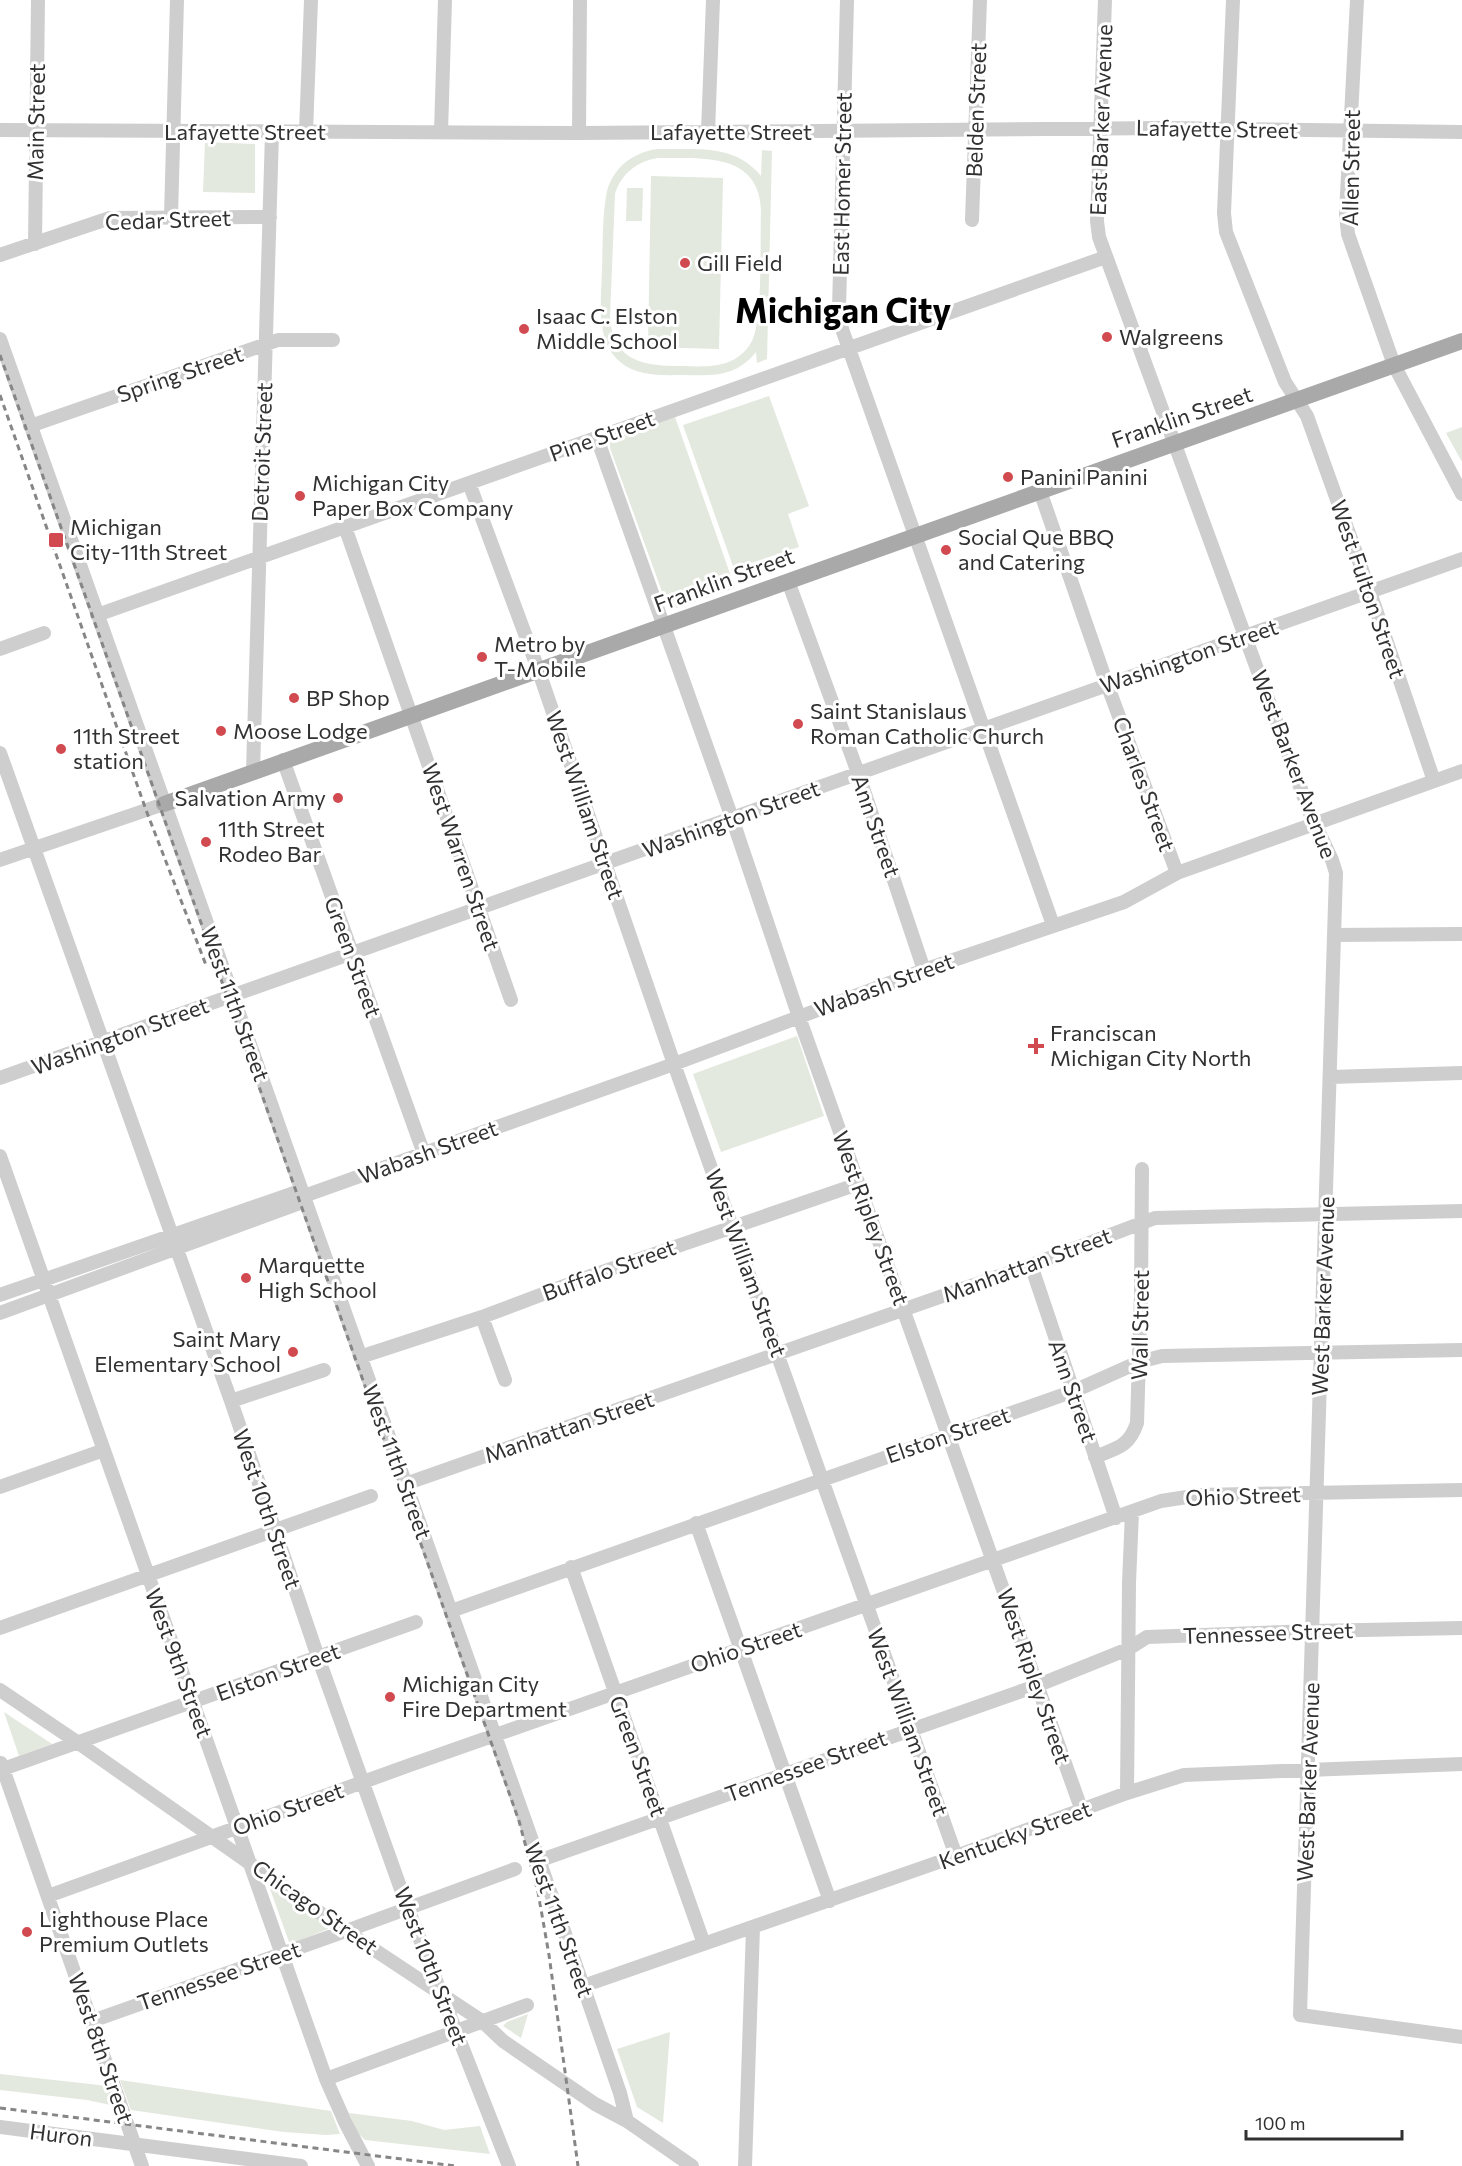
<svg xmlns="http://www.w3.org/2000/svg" width="1462" height="2166" viewBox="0 0 1462 2166" font-family="Commissioner,sans-serif">
  <style>
    .green { fill: #e3e9de; fill-rule: evenodd }
    .lines { fill: none; stroke-linecap: round; stroke-linejoin: round }
    .minor { stroke: #cecece; stroke-width: 14 }
    .major { stroke: #a9a9a9; stroke-width: 16 }
    .rail { stroke: #868686; stroke-width: 3; stroke-dasharray: 6 4.5; stroke-linecap: butt }
    .poi-dot { fill: #d14a50; stroke: #fff; stroke-width: 2 }
    .labels { text-anchor: middle; stroke-width: 6; stroke-linejoin: round; paint-order: stroke }
    .street-label { font-size: 22px; fill: #313131; stroke: #fff }
    .poi-label { font-size: 22px; fill: #313131; stroke: #fff; text-anchor: start }
    .town-label { font-size: 34px; font-weight: bold; fill: #000; stroke: #fff }
  </style>
  <rect width="100%" height="100%" fill="#fff"/>
  <!-- green -->
  <path class="green" d="M205,142l50,2v49l-52,-1z
    M657,149c39,1 77,-6 104,27l1,-26 10,1 -5,208 -10,4 -1,-11c-19,24 -42,24 -70,23 -14,0 -28,1 -42,-2 -52,-12 -43,-64 -42,-104 1,-25 0,-53 5,-78 7,-24 25,-38 50,-42zM658,158c41,1 100,-7 103,51 -1,28 2,111 -9,132 -15,27 -42,26 -69,25 -37,0 -70,-3 -73,-49l5,-123c6,-20 22,-33 43,-36z
    M651,176l72,2 -4,171 -71,-2z
    M627,188h16l-1,33h-16z
    M769,396l40,110 -21,8 11,33 -65,22 -51,-144z
    M675,417l60,171 -59,20 -7,-3 -4,-5 -55,-152v-6l3,-4z
    M1462,427v35l-16,-29z
    M797,1036l27,80 -103,36 -28,-78z
    M4,1712l48,32 -33,12z
    M273,1887l54,37 1,5 -32,13h-7l-19,-53z
    M528,2014l-7,24 -18,-12 4,-4z
    M670,2032l-7,91 -26,-16 -20,-58z
    M0,2074l108,12 7,20 -28,-6 -87,-10z
    M120,2080l211,31 9,23 -14,1 -42,-3 -153,-22z
    M349,2113l63,8 32,9 36,-4 10,28 -125,-14 -8,-8z"/>
  <g class="lines">
    <!-- minor -->
    <path class="minor" d="M847,0l-8,309 3,20 211,596
      M1105,0l-8,221 2,16 210,574 23,49 4,13 -36,1142 162,22
      M1233,0l-9,213 2,19 59,150 22,34 63,176 64,189
      M1357,0l-11,214 2,20 46,131 68,129
      M0,130l579,3 586,-5 297,4
      M306,132l5,-132
      M441,132l4,-132
      M708,132l5,-132
      M579,133l1,-133
      M171,216l6,-216
      M972,220l8,-220
      M35,244l3,-244
      M0,255l110,-37 160,-1
      M0,339l562,1586 58,168 7,28
      M30,426l248,-86h55
      M597,438l135,380 67,199 283,794
      M469,483l69,186 136,395 282,792
      M1040,491l67,193 70,189
      M345,527l166,473
      M788,581l70,192 66,197
      M97,615l1009,-358
      M0,649l44,-16
      M0,753l231,648 87,256 90,252 101,257
      M283,760l141,394
      M253,771l19,-638
      M0,860l164,-56
      M1334,935l128,-1
      M1330,1077l132,-4
      M0,1078l1462,-519
      M0,1156l326,923 19,43 23,44
      M1031,1265l85,253
      M0,1295l291,-101 5,-2 8,4 370,-132 250,-94 200,-68 53,-29 285,-102
      M0,1313l300,-110 4,-7
      M482,1317l23,63
      M360,1357l122,-40 114,-43 262,-90
      M231,1401l93,-31
      M1095,1457c22,-9 34,-10 42,-34l4,-129 1,-125
      M405,1484l626,-219 124,-47 307,-7
      M0,1487l104,-37
      M696,1523l134,378
      M571,1567l133,377
      M451,1611l623,-220 65,-29 23,-6 300,-6
      M0,1628l371,-132
      M0,1690l77,52 269,189 136,90 21,20 92,63 32,17 65,45
      M1,1763l141,403
      M3,1769l413,-147
      M1127,1793l2,-210 3,-71
      M538,1861l498,-175 92,-37 19,-12 166,-6 149,-3
      M48,1896l362,-131 751,-264 39,-6 262,-5
      M583,1986l373,-130 171,-63 57,-18 278,-11
      M92,2021l254,-90 169,-62
      M326,2079l201,-74
      M0,2127l301,39
      M745,2166l8,-238"/>
    <!-- major -->
    <path class="major" d="M164,804l1298,-463"/>
    <!-- rail -->
    <path class="rail" d="M0,355l519,1466 19,71 11,63 29,211
      M0,395l146,415 60,155
      M0,2108l456,58"/>
  </g>
  <!-- markers -->
  <g class="poi-dot">
    <circle cx="685" cy="263" r="6"/>
    <circle cx="524" cy="329" r="6"/>
    <circle cx="1107" cy="337" r="6"/>
    <circle cx="1008" cy="477" r="6"/>
    <circle cx="300" cy="496" r="6"/>
    <rect x="48" y="532" width="16" height="16" rx="3"/>
    <circle cx="946" cy="550" r="6"/>
    <circle cx="482" cy="657" r="6"/>
    <circle cx="294" cy="698" r="6"/>
    <circle cx="798" cy="724" r="6"/>
    <circle cx="221" cy="731" r="6"/>
    <circle cx="61" cy="749" r="6"/>
    <circle cx="338" cy="798" r="6"/>
    <circle cx="206" cy="842" r="6"/>
    <path d="M1033 1037h6v6h6v6h-6v6h-6v-6h-6v-6h6z"/>
    <circle cx="246" cy="1278" r="6"/>
    <circle cx="293" cy="1352" r="6"/>
    <circle cx="390" cy="1697" r="6"/>
    <circle cx="27" cy="1932" r="6"/>
  </g>
  <g class="labels">
    <!-- street labels -->
    <g class="street-label">
      <text transform="translate(976 110) rotate(-88)" y="8">Belden Street</text>
      <text transform="translate(1101 120) rotate(-88)" y="8">East Barker Avenue</text>
      <text transform="translate(36 122) rotate(-89)" y="8">Main Street</text>
      <text transform="translate(1217 129) rotate(1)" y="8">Lafayette Street</text>
      <text x="245" y="140">Lafayette Street</text>
      <text x="731" y="140">Lafayette Street</text>
      <text transform="translate(1351 168) rotate(-89)" y="8">Allen Street</text>
      <text transform="translate(842 184) rotate(-89)" y="8">East Homer Street</text>
      <text transform="translate(168 220) rotate(-2)" y="8">Cedar Street</text>
      <text transform="translate(180 374) rotate(-19)" y="8">Spring Street</text>
      <text transform="translate(1182 417) rotate(-19)" y="8">Franklin Street</text>
      <text transform="translate(602 436) rotate(-20)" y="8">Pine Street</text>
      <text transform="translate(262 452) rotate(-88)" y="8">Detroit Street</text>
      <text transform="translate(724 580) rotate(-20)" y="8">Franklin Street</text>
      <text transform="translate(1368 589) rotate(71)" y="8">West Fulton Street</text>
      <text transform="translate(1189 656) rotate(-19)" y="8">Washington Street</text>
      <text transform="translate(1294 764) rotate(69)" y="8">West Barker Avenue</text>
      <text transform="translate(1144 784) rotate(70)" y="8">Charles Street</text>
      <text transform="translate(585 805) rotate(71)" y="8">West William Street</text>
      <text transform="translate(731 819) rotate(-20)" y="8">Washington Street</text>
      <text transform="translate(876 826) rotate(71)" y="8">Ann Street</text>
      <text transform="translate(461 857) rotate(71)" y="8">West Warren Street</text>
      <text transform="translate(353 957) rotate(70)" y="8">Green Street</text>
      <text transform="translate(884 985) rotate(-20)" y="8">Wabash Street</text>
      <text transform="translate(235 1004) rotate(70)" y="8">West 11th Street</text>
      <text transform="translate(120 1036) rotate(-20)" y="8">Washington Street</text>
      <text transform="translate(428 1152) rotate(-20)" y="8">Wabash Street</text>
      <text transform="translate(871 1218) rotate(70)" y="8">West Ripley Street</text>
      <text transform="translate(746 1263) rotate(70)" y="8">West William Street</text>
      <text transform="translate(1027 1265) rotate(-20)" y="8">Manhattan Street</text>
      <text transform="translate(609 1270) rotate(-20)" y="8">Buffalo Street</text>
      <text transform="translate(1323 1296) rotate(-88)" y="8">West Barker Avenue</text>
      <text transform="translate(1140 1325) rotate(-89)" y="8">Wall Street</text>
      <text transform="translate(1073 1391) rotate(71)" y="8">Ann Street</text>
      <text transform="translate(569 1427) rotate(-19)" y="8">Manhattan Street</text>
      <text transform="translate(948 1435) rotate(-19)" y="8">Elston Street</text>
      <text transform="translate(397 1462) rotate(70)" y="8">West 11th Street</text>
      <text transform="translate(1243 1496) rotate(-2)" y="8">Ohio Street</text>
      <text transform="translate(267 1509) rotate(71)" y="8">West 10th Street</text>
      <text transform="translate(1268 1633) rotate(-2)" y="8">Tennessee Street</text>
      <text transform="translate(746 1647) rotate(-19)" y="8">Ohio Street</text>
      <text transform="translate(179 1663) rotate(70)" y="8">West 9th Street</text>
      <text transform="translate(278 1672) rotate(-20)" y="8">Elston Street</text>
      <text transform="translate(1034 1676) rotate(71)" y="8">West Ripley Street</text>
      <text transform="translate(908 1722) rotate(70)" y="8">West William Street</text>
      <text transform="translate(638 1756) rotate(70)" y="8">Green Street</text>
      <text transform="translate(806 1766) rotate(-20)" y="8">Tennessee Street</text>
      <text transform="translate(1308 1782) rotate(-88)" y="8">West Barker Avenue</text>
      <text transform="translate(288 1809) rotate(-20)" y="8">Ohio Street</text>
      <text transform="translate(1015 1835) rotate(-20)" y="8">Kentucky Street</text>
      <text transform="translate(315 1907) rotate(35)" y="8">Chicago Street</text>
      <text transform="translate(559 1920) rotate(70)" y="8">West 11th Street</text>
      <text transform="translate(431 1966) rotate(69)" y="8">West 10th Street</text>
      <text transform="translate(219 1976) rotate(-19)" y="8">Tennessee Street</text>
      <text transform="translate(101 2048) rotate(71)" y="8">West 8th Street</text>
      <text transform="translate(61 2135) rotate(7)" y="8">Huron</text>
    </g>
    <!-- poi labels -->
    <g class="poi-label">
      <text x="697" y="271">Gill Field</text>
      <text x="536" y="324">Isaac C. Elston<tspan x="536" dy="25">Middle School</tspan></text>
      <text x="1119" y="345">Walgreens</text>
      <text x="1020" y="485">Panini Panini</text>
      <text x="312" y="491">Michigan City<tspan x="312" dy="25">Paper Box Company</tspan></text>
      <text x="70" y="535">Michigan<tspan x="70" dy="25">City-11th Street</tspan></text>
      <text x="958" y="545">Social Que BBQ<tspan x="958" dy="25">and Catering</tspan></text>
      <text x="494" y="652">Metro by<tspan x="494" dy="25">T-Mobile</tspan></text>
      <text x="306" y="706">BP Shop</text>
      <text x="810" y="719">Saint Stanislaus<tspan x="810" dy="25">Roman Catholic Church</tspan></text>
      <text x="233" y="739">Moose Lodge</text>
      <text x="73" y="744">11th Street<tspan x="73" dy="25">station</tspan></text>
      <text x="326" y="806" text-anchor="end">Salvation Army</text>
      <text x="218" y="837">11th Street<tspan x="218" dy="25">Rodeo Bar</tspan></text>
      <text x="1050" y="1041">Franciscan<tspan x="1050" dy="25">Michigan City North</tspan></text>
      <text x="258" y="1273">Marquette<tspan x="258" dy="25">High School</tspan></text>
      <text x="281" y="1347" text-anchor="end">Saint Mary<tspan x="281" dy="25">Elementary School</tspan></text>
      <text x="402" y="1692">Michigan City<tspan x="402" dy="25">Fire Department</tspan></text>
      <text x="39" y="1927">Lighthouse Place<tspan x="39" dy="25">Premium Outlets</tspan></text>
    </g>
    <!-- town labels -->
    <g class="town-label">
      <text x="843" y="323">Michigan City</text>
    </g>
  </g>
  <!-- scale -->
  <path d="M1246 2130v9h156v-9" fill="none" stroke="#313131" stroke-width="3"/>
  <text x="1255" y="2130" font-size="18" fill="#313131" stroke="#ffffff" stroke-width="4.5" paint-order="stroke">100 m</text>
</svg>
